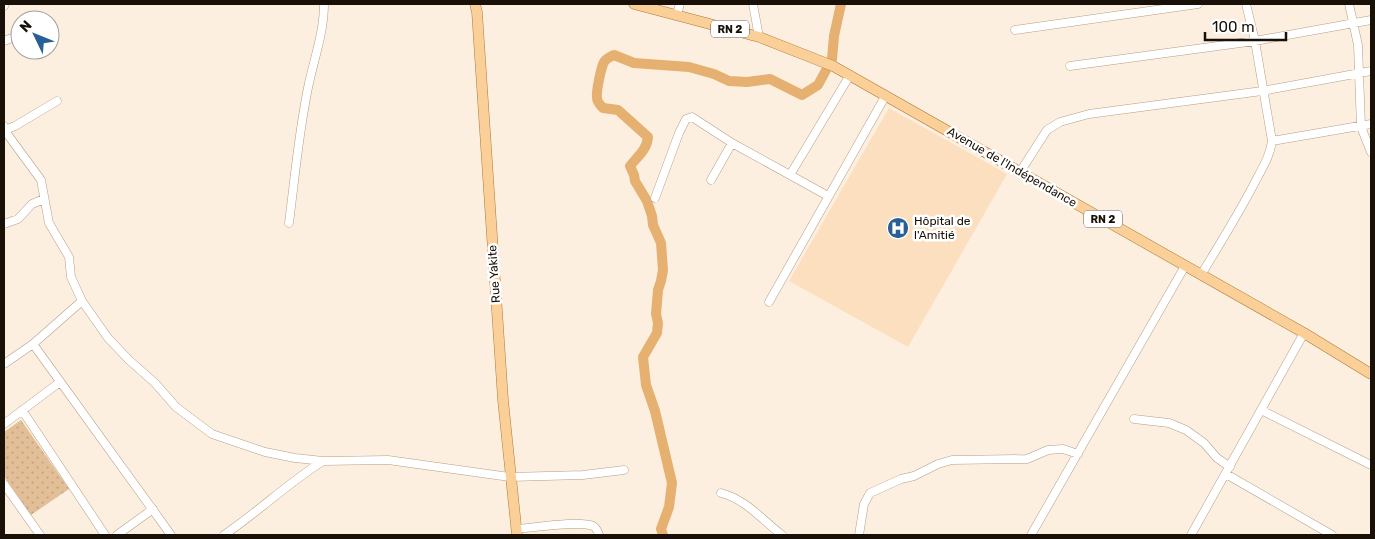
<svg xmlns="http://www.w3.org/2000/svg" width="1375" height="539" viewBox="0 0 1375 539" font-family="Rubik,sans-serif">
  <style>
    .built { fill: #fcdfbe }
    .park { fill: url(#park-dots) }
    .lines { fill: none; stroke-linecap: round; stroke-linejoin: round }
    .river { stroke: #e5b070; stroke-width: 10 }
    .minor-casing { stroke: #b49e85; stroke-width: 9 }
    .major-casing { stroke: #ab7939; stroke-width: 11 }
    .minor { stroke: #fff; stroke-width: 8 }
    .major { stroke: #fbd098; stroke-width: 10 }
    .labels { text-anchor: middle; stroke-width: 5; stroke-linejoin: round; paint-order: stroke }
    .shield { fill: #fff; stroke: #5e5852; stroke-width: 1 }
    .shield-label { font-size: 11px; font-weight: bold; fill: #191108 }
    .street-label { font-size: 12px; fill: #191108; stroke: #fff }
    .poi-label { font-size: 12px; fill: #191108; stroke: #fff; text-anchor: start }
  </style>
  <defs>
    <pattern id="park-dots" width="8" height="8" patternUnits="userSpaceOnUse" patternTransform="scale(1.25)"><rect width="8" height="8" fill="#e2bf97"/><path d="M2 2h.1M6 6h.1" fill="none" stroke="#c1a381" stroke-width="1.8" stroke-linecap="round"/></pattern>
  </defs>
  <rect width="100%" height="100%" fill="#fdefdf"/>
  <!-- built -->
  <path class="built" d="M889,108l118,66 -99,173 -119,-66z"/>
  <!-- park -->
  <path class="park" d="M21,420l48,69 -38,26 -27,-39v-44z"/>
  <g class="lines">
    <!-- river -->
    <path class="river" d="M663,535l-2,-6 8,-22 3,-24 -17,-72 -9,-26 -3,-28 14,-24 1,-10 -2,-9 2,-24 3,-9 2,-11 -2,-27 -8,-18 -1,-9 -5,-15 -12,-20 -1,-6 -4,-9c7,-9 17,-16 18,-29l-30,-27 -15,-2c-3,-3 -6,-6 -6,-10 -1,-7 4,-30 7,-36 3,-4 6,-5 10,-7l20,8 55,4 25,7 15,7 18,1 23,-3 32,16 16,-10 14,-26 2,-23 7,-32"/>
    <!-- minor casing -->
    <g class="minor-casing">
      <path id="minor" d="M753,4l6,33
        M1349,4l9,41 3,82 10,25
        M4,6l1,-2
        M677,14l3,-10
        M1015,30l183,-26
        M4,41l16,-6
        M1070,66l185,-25 116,-21
        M4,126l4,9 33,45 8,43 20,34 2,20 11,24 26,37 21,22 26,23 21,24 36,27 53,18 30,6 28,3 65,-1 122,17 73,-2 41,-5
        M5,130l10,-4 42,-25
        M1272,141l99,-17
        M1020,172l27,-42 13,-8 29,-8 173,-23 109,-20
        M790,175l38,21
        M711,180l21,-37
        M655,198l24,-65 7,-14 6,-2 40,26 58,32 60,-100
        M289,223c6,-47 10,-94 20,-140 6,-27 15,-52 15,-79
        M4,224l14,-5 14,-15 12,-5
        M1201,275c18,-30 37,-60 53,-91 7,-14 16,-27 18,-43l-17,-100 -9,-37
        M769,302l117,-207
        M33,344l138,191
        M4,364l29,-20 49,-43
        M22,410l83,125
        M1261,410l110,55
        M1134,419l35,4 17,7 18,13 13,15 13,9
        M4,424l56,-42
        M1226,474l106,61
        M4,484l36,51
        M721,493c26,7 41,27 61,42
        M516,529c17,-1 63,-9 77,-3 4,2 5,6 6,9
        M117,535l36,-26
        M224,535c34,-23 64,-52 99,-74
        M859,535l5,-31 6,-11 31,-14 13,-3 24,-12 14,-4 75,-1 21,-9 15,-1 15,5
        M1031,535l154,-269
        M1191,535l113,-202"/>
    </g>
    <!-- major casing -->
    <g class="major-casing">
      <path id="major" d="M475,4l2,8 26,388 14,135
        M634,4l125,33 74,29 471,267 67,41"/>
    </g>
    <!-- minor -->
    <use href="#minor" class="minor"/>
    <!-- major -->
    <use href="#major" class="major"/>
  </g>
  <!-- icons -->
  <defs>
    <g id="hospital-disc" transform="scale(1.125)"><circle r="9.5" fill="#275f97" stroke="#fff"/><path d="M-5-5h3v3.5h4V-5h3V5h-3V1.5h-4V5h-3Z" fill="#fff"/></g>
  </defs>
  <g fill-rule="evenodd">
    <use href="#hospital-disc" x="898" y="228"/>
  </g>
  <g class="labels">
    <!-- shield labels -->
    <g class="shield">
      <rect x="711" y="20.5" width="38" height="17" rx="4"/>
      <rect x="1084" y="210.5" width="38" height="17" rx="4"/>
    </g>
    <g class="shield-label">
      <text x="730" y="33">RN 2</text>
      <text x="1103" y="223">RN 2</text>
    </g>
    <!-- street labels -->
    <g class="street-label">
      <text transform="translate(1012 167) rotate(30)" y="4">Avenue de l'Indépendance</text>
      <text transform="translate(494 274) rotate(-94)" y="4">Rue Yakite</text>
    </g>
    <!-- poi labels -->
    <g class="poi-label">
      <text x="914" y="225">Hôpital de<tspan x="914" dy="14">l'Amitié</tspan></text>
    </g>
  </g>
  <!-- border -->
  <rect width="1375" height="539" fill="none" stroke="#191108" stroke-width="10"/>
  <!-- north arrow -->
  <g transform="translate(35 35) rotate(313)"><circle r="24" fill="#ffffff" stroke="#a3a09c"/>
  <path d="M0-4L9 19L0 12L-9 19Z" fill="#275f97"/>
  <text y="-8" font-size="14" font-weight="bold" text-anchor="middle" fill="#191108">N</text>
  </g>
  <!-- scale -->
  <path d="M1205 32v8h81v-8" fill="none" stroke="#191108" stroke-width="2.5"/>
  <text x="1212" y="32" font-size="15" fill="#191108" stroke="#ffffff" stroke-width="4" paint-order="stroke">100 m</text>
</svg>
